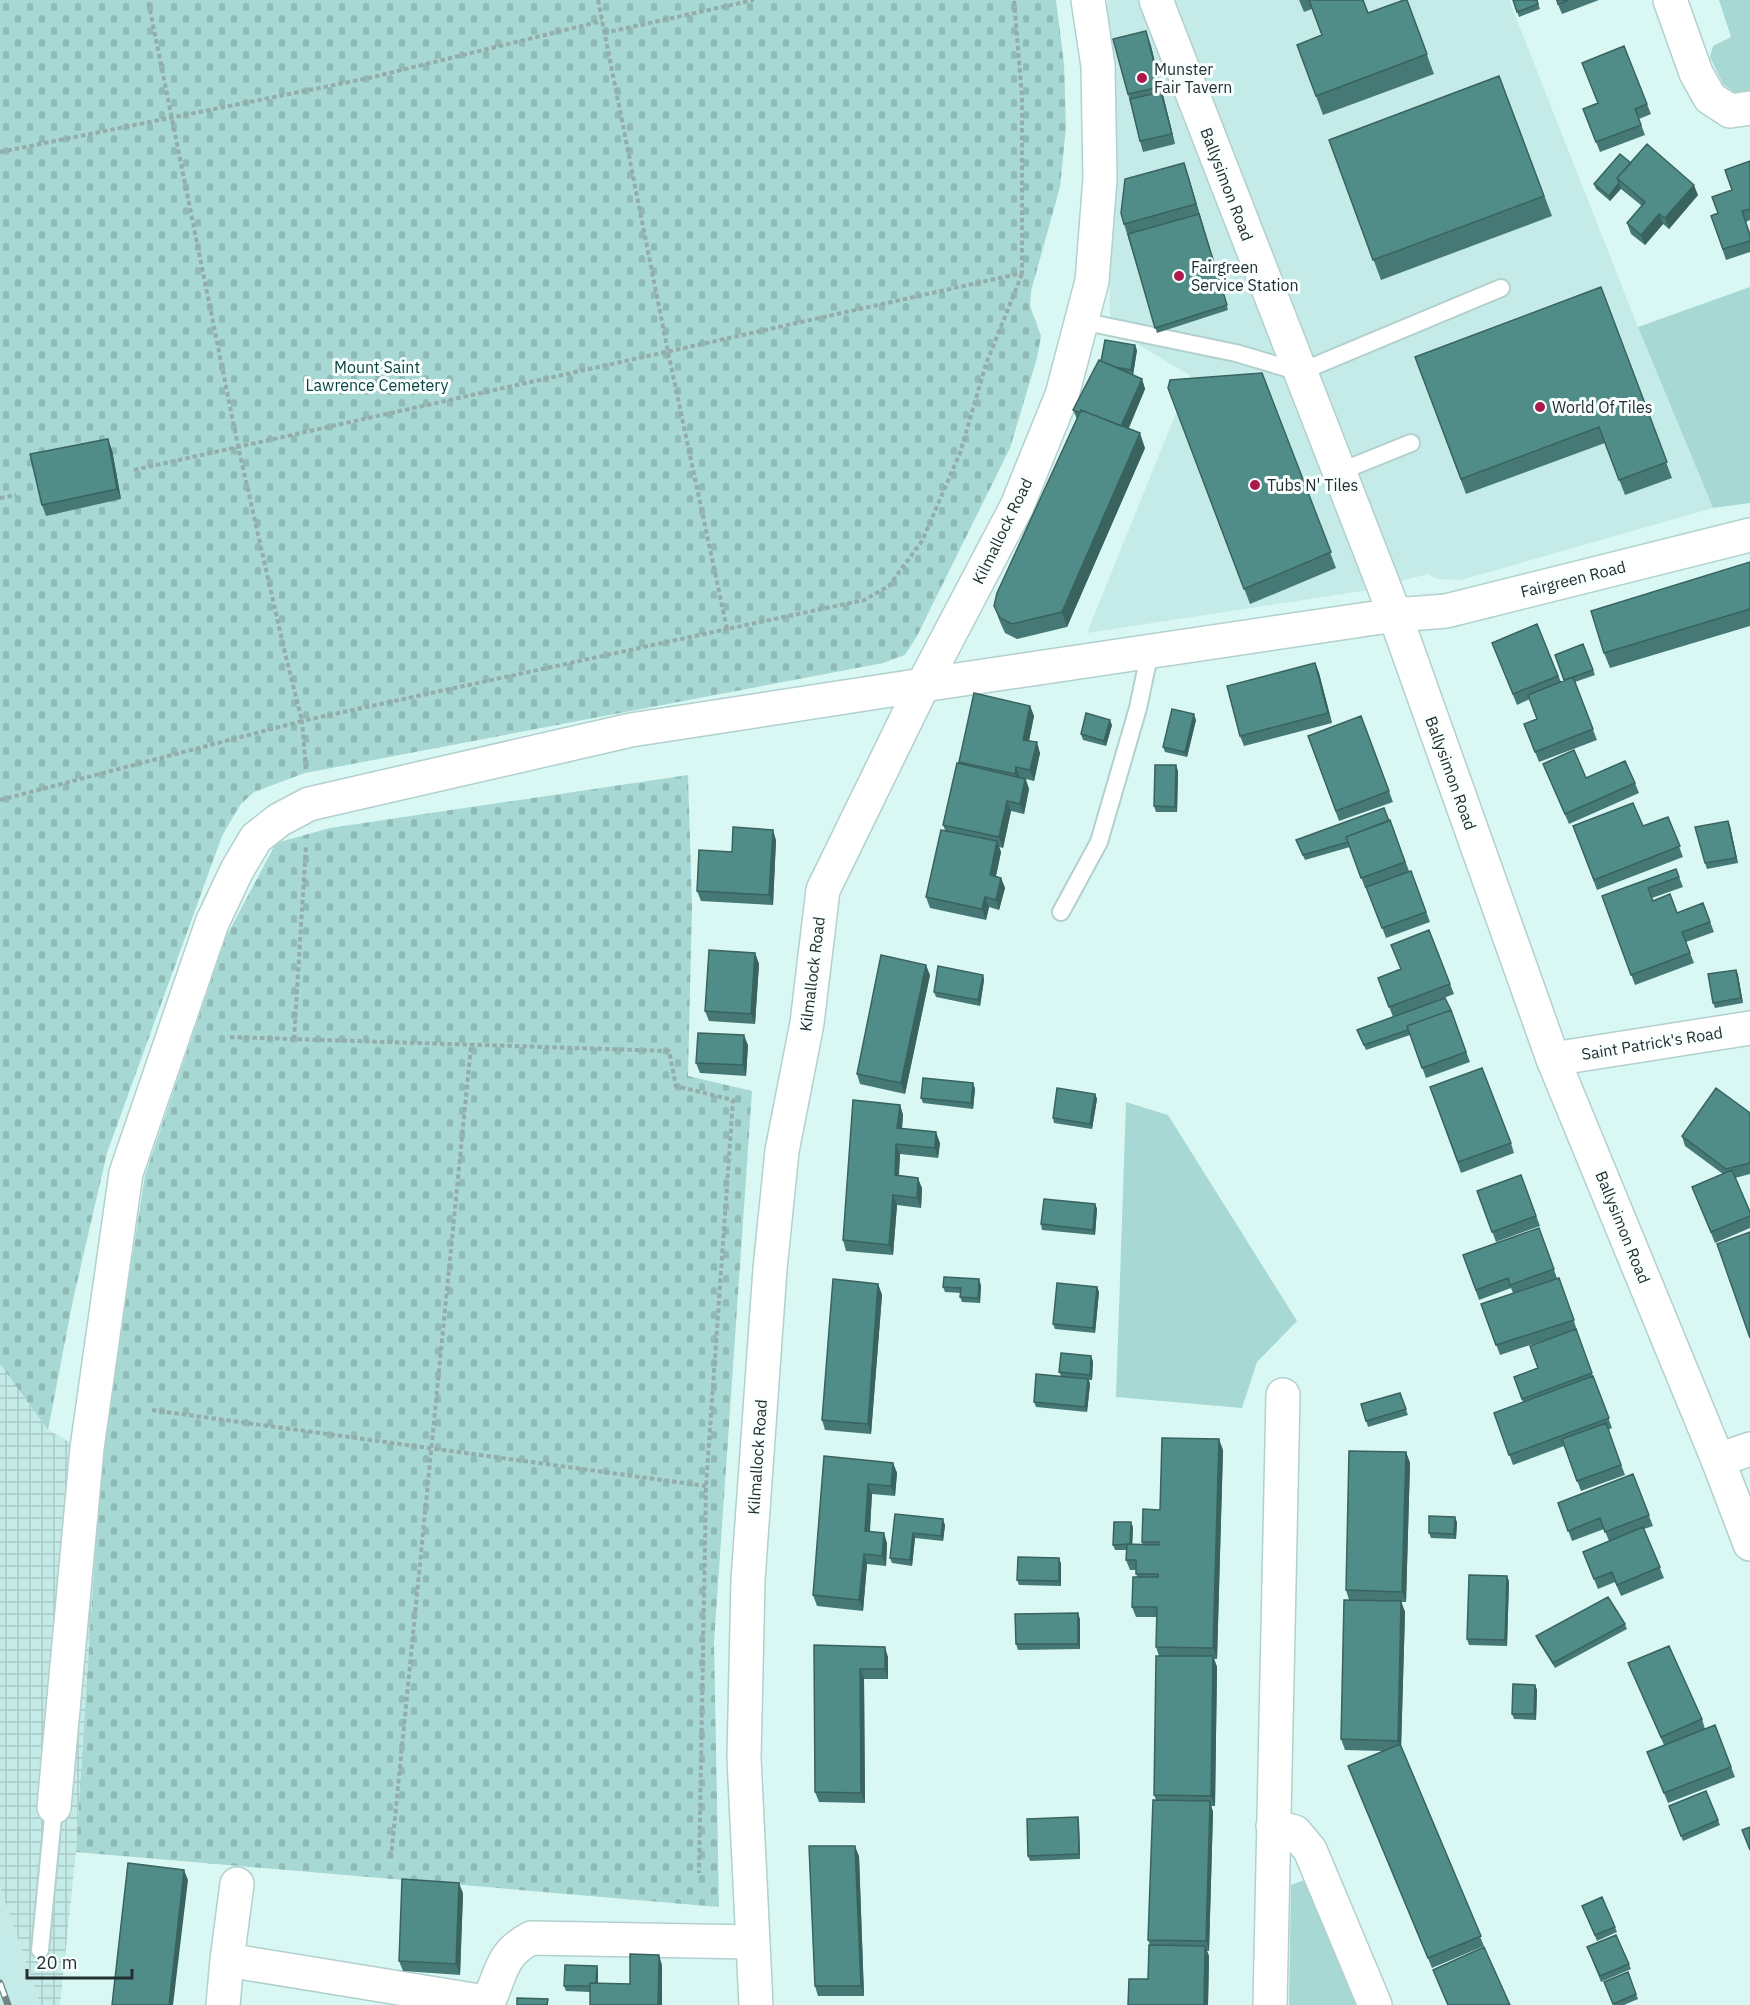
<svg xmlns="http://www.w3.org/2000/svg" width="1750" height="2005" viewBox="0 0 1750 2005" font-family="'IBM Plex Sans',sans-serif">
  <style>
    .built { fill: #c4ebe7 }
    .industrial { fill: url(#industrial-grid) }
    .green { fill: #a7d8d3 }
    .cemetery { fill: url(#cemetery-stones) }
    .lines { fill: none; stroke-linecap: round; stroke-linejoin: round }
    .lane-casing { stroke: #b2d0cd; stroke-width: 20 }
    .street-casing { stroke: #b2d0cd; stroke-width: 36 }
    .secondary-casing { stroke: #b2d0cd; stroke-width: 36 }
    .path { stroke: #95adaa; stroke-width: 4; stroke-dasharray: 4.5 3; stroke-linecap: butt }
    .lane { stroke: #fff; stroke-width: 16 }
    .street { stroke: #fff; stroke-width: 33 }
    .secondary { stroke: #fff; stroke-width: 33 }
    .rail-casing { stroke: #728684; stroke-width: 7 }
    .rail { stroke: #f9fffe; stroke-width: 4.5; stroke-dasharray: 14; stroke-linecap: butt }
    .wall { fill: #467975 }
    .shaded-wall { fill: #39635f }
    .building { fill: #518d88; stroke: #39635f; stroke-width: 1.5 }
    .poi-dot { fill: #ac194b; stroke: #f9fffe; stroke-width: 2 }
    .labels { text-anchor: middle; stroke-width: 6; stroke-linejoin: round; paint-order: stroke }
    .poi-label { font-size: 16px; fill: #232f2e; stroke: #f9fffe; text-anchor: start }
    .street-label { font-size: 16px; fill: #232f2e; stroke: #f9fffe }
    .park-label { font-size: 16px; fill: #094340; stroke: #f9fffe }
  </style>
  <defs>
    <pattern id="industrial-grid" width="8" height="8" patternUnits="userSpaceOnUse" patternTransform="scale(1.5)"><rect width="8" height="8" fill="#c4ebe7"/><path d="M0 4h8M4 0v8" fill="none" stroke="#a8cac6"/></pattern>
    <pattern id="cemetery-stones" width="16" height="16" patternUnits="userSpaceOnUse" patternTransform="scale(1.5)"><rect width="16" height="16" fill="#a7d8d3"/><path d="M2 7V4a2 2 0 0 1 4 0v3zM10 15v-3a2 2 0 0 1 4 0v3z" fill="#8fbab5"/></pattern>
  </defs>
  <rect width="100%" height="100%" fill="#d9f8f4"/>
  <!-- built -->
  <path class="built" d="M1108,0h401l129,327 75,181 -252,72 -24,-1 -9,-5 -66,17 -275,42 104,-257 -81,-48 -4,-316z
    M0,1887l41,118h-41z"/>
  <!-- industrial -->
  <path class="industrial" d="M0,1364l48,66 53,29 -25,393 -16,153h-19l-41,-118z"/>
  <!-- green -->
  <path class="green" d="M1719,0h31v93l-11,3 -16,-12 -13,-27 3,-11 18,-9z
    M1750,287v216l-37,5 -75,-181z
    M1126,1102l42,13 129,206 -40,41 -15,46 -126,-11z
    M1304,1880l52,125h-67l2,-120z"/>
  <!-- cemetery -->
  <path class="cemetery" d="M0,0h1056l8,64 2,63 -6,60 -29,104 -1,15 11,30 -4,22 -27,90 -93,188 -12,19 -22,8 -578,110 -51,19 -14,13 -18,31 -115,317 -34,147 -25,130 -48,-66z
    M688,775l4,132 -4,169 64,15 -38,551 5,265 -643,-55 25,-393 44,-284 81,-238 50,-94 54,-15z"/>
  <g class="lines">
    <!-- lane casing -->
    <g class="lane-casing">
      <path id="lane" d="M1081,321l155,32 64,19 201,-84
        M1339,472l72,-29
        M1061,912l38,-70 39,-134 12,-57
        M40,1950l14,-143"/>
    </g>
    <!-- street casing -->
    <g class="street-casing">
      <path id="street" d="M1670,0l26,73 14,25 20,13 20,-3
        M1395,615l51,-4 304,-76
        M1553,1059l197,-31
        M1718,1460l32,-11
        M54,1807l33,-359 39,-275 86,-250 25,-53 19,-32 23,-18 30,-16 322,-74 292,-45
        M1273,1826l22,6 15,18 65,155
        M227,1960l252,41 12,-5c11,-27 12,-43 40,-58l222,4
        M223,2005l4,-45 10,-76
        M1270,2005l13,-610"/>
    </g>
    <!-- secondary casing -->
    <g class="secondary-casing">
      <path id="secondary" d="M1156,0l239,615 158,444 165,401 32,84
        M923,685l472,-70
        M756,2005l-12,-247 4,-178 22,-311 12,-118 25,-128 16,-133 100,-205 94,-179 45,-111 30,-114 8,-102 -2,-113 -10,-66"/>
    </g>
    <!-- path -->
    <path class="path" d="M598,0l70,352 59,277 137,-29 25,-14 33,-45 38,-88 26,-89 36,-90
      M604,33l150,-33
      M0,152l369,-74 233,-57
      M134,470l888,-197v-176l-8,-97
      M0,498l16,-3
      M306,769l-4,-48 425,-92
      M0,800l302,-79 -17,-68 -47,-207 -90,-446
      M230,1037l439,14 7,35 57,14 -27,386 -7,387
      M294,1039l12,-194
      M152,1410l554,76
      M391,1858l80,-812"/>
    <!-- lane -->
    <use href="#lane" class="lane"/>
    <!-- street -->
    <use href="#street" class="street"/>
    <!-- secondary -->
    <use href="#secondary" class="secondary"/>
    <!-- rail casing -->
    <g class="rail-casing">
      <path id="rail" d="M0,1983l8,22"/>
    </g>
    <!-- rail -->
    <use href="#rail" class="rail"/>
  </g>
  <!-- wall -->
  <path class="wall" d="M1299,0h64l5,13 39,-13 27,74 -111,41 -26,-70 25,-9 -10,-27 -8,3z
    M1513,0h24l3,9 -21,8z
    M1556,0h43l-37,14z
    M1146,31l5,15 24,98 -32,8 -3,-11 -12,-47z
    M1624,46l27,68 -12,5 6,16 -45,17 -17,-43 15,-5z
    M1499,76l53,140 -171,64 -52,-140z
    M1750,161v59l-4,2 4,11v19l-24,8 -15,-44 7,-3z
    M1184,163l5,15 39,132 -71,23 -33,-109z
    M1631,163l67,32 -29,34 -6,-5 -18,21 -14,-11 -4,-11 15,-17 -21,-17 -11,12 -14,-12 -2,-5z
    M1601,287l71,191 -47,17 -20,-52 -139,51 -51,-137z
    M1137,350l-4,25 9,4 3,10 -17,40 17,19 -78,179 -50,12 -12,-6 -5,-11 -6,-16 83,-187 -4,-9 28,-49z
    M1262,373l74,195 -86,36 -82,-216z
    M112,450l9,49 -75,17 -4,-11z
    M1750,562v64l-140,42 -6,-15z
    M1537,624l24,58 3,-1 19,-37 12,31 -20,7 22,58 -58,22 -15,-38 13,-5 -7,-20 -13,6 -25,-62z
    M1315,663l4,10 13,50 -88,23 -4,-10z
    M1030,706l4,10 -5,25 11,12 -6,28 -8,-2 3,10 -5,25 -13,-3 -8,37 -4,-1 2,5 -5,24 5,2 4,10 -6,22 -10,-3 -3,13 -56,-12 -4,-11 19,-67 -2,-5 17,-61 -1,-2z
    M1361,716l32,86 -54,19 -31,-85z
    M1196,720l-9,37 -22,-5 -2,-5z
    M1112,725l-6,21 -23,-6 -2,-6z
    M1543,764l43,14 49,5 4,10 -70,31z
    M1178,771l-1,41h-21l-2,-6z
    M1668,817l15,40 -86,33 -24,-64h70z
    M1390,820l19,51h2l19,51 -44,16 -19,-50h-2l-15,-41 -45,13 -9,-20z
    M1730,826l8,37 -31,6 -2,-6z
    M776,840l-3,65 -72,-4 -4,-10 35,-39z
    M1676,869l7,18 -31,11 1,3 24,12 26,-10 11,29 -28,10 8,21 -59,22 -33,-89z
    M1429,930l25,64 -28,11 25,5 19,52 -44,16 -16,-43 -44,15 -9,-20 36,-13 -15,-39 22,-9z
    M755,953l4,11 -4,60 -46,-3 -4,-10z
    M1736,970l2,5 5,28 -28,5 -2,-5z
    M930,975l-25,119 -45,-10 -3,-10z
    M983,975l1,5 -4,26 -44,-9 -2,-5z
    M748,1045l-2,31 -46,-3 -4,-10z
    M973,1083l2,6 -2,20 -50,-6 -2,-5z
    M1430,1087l81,56 3,10 -53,20z
    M1095,1094l2,5 -5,30 -38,-6 -1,-5z
    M900,1105l3,10 -1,14 38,14 -2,15 -38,-4 -1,22 23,12 -1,20 -24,-3 -4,50 -47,-4 -3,-11z
    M1750,1113v61l-15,4 15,34v16l-35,15 -23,-56 31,-13 -38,-28 -3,-10z
    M1521,1175l19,51 -44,16 -19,-51z
    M1095,1204l2,5 -2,26 -53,-5 -1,-6z
    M1539,1228l18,50h2l18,52h-1l36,98 -4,2 17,45 -44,16 -17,-45 -51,19 -19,-52 29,-11 -9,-25 24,-9 7,-28 -45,15 -19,-51 32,-11 -2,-5 -32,12 -16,-45z
    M878,1284l4,11 -11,139 -46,-4 -3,-10z
    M981,1285l-1,18 -18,-1 -2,-5 1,-4 -16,-1 -2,-5z
    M1097,1287l2,5 -4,41 -40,-4 -2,-5z
    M1093,1361l-1,19h-3l1,4 -3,28 -51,-5 -2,-5 27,-26 -2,-4z
    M1400,1393l8,22 -40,12 -7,-23z
    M1223,1450l-6,209h-3l3,8 -2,139h-4l2,6 -4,139h-2l2,5 -1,49h-80l20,-26 2,-34 -2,-5 8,-140 -2,-5 5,-139 -3,-9 1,-30h-21l-4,-10 5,-30 -1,-7h-6l-4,-10 1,-10h-12l-2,-5 20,-18 -1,17 11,1 -1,-3 18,-32z
    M1406,1452l4,11 -4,139h-5l4,10 -4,135 83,199 -52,22 -84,-202 35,-15 -38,-1 -4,-11 8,-139 -3,-10z
    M824,1456l69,7 4,10 -2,23 -23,-2 -2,38 17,11 -1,23 -19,-2 -4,47 -46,-5 -4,-11z
    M1633,1474l20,52 -9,3 20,49 -43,18 -6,-14 -17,7 -15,-37 26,-11 -5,-12 -32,12 -14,-38z
    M895,1514l50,11 -2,16 -28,-3 -3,28 -20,-3 -2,-5z
    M1457,1522l-1,17 -25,-1 -2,-5z
    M1059,1558l2,6v22l-42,-1 -2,-5z
    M1509,1581l-2,65 -38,-1 -2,-6z
    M1080,1619v30l-62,1 -2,-6z
    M1625,1624l2,5 -72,39 -17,-27 -2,-5z
    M814,1645l74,12v22h-24l1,124 -46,-1 -4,-10z
    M1628,1663l74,56 3,10 10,-4 20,52 -67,26 -21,-51 17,-7z
    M1535,1685l2,5 -1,30 -22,-1 -2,-5z
    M1706,1791l14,34 -37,16 -14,-35z
    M1079,1822l1,37 -50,2 -2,-5z
    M859,1856l5,140h-46l-3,-10z
    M463,1893l-3,82 -57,-4 -4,-10z
    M1602,1897l15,35 -20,9 -15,-35z
    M1616,1935l15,34 -30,13 -14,-35z
    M662,1965v40l-72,-13 -24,-1 -2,-5 33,-20 1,5v12l32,1z
    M1628,1972l10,27 -14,6h-10l-10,-23z"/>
  <!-- shaded-wall -->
  <path class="shaded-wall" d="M1146,31l5,15 24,98 -3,-10z
    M1184,163l5,15 39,132 -32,-106z
    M1619,183l2,5 -11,13 -1,-5z
    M1694,185l4,10 -29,34 -4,-11z
    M1659,214l4,10 -18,21 -4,-10z
    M1135,345l2,5 -4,25 -2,-5z
    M1142,379l3,10 -21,51 -4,-11z
    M1140,433l5,15 -78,179 -5,-15z
    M108,439l4,11 9,49 -4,-10z
    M1315,663l4,10 13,50 -4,-10z
    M1030,706l4,10 -7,34 -4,-10z
    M1194,714l2,6 -9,37 -2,-5z
    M1110,720l2,5 -6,21 -2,-5z
    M1037,742l3,11 -6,28 -4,-11z
    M1176,765l2,6 -1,41 -2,-5z
    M1016,767l4,11 -1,6 -4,-10z
    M1025,779l4,10 -5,25 -4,-10z
    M1007,801l4,10 -8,37 -4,-11z
    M1728,821l2,5 8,37 -2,-5z
    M773,830l3,10 -3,65 -4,-10z
    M997,841l4,11 -7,33 -4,-10z
    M1001,878l4,10 -6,22 -3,-10z
    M985,897l4,10 -3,13 -4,-11z
    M755,953l4,11 -4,60 -4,-10z
    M926,965l4,10 -25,119 -4,-11z
    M1736,970l2,5 5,28 -2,-5z
    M983,975l1,5 -4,26 -2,-6z
    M744,1035l4,10 -2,31 -3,-11z
    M973,1083l2,6 -2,20 -2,-6z
    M1095,1094l2,5 -5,30 -2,-5z
    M900,1105l3,10 -2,24 -4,-11z
    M936,1132l4,11 -2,15 -3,-10z
    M896,1144l4,10 -2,32 -3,-11z
    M918,1178l4,10 -1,20 -4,-10z
    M893,1195l4,10 -4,50 -4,-10z
    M1095,1204l2,5 -2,26 -2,-5z
    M979,1279l2,6 -1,18 -2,-5z
    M878,1284l4,11 -11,139 -3,-10z
    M1097,1287l2,5 -4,41 -2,-5z
    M1091,1356l2,5 -1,19 -2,-5z
    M1088,1379l2,5 -3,28 -2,-5z
    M1219,1439l4,11 -6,209 -4,-11z
    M1406,1452l4,11 -4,139 -4,-10z
    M893,1463l4,10 -2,23 -4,-10z
    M868,1484l4,10 -3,47 -4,-10z
    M1455,1517l2,5 -1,17 -2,-5z
    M943,1519l2,6 -2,16 -2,-5z
    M1131,1522l2,5 -1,23 -2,-5z
    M884,1533l3,10 -1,23 -4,-10z
    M913,1533l2,5 -3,28 -2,-6z
    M864,1554l3,10 -4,47 -4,-11z
    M1059,1558l2,6v22l-2,-5z
    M1507,1576l2,5 -2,65 -2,-6z
    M1401,1601l4,11 -4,139 -3,-10z
    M1078,1613l2,6v30l-2,-5z
    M885,1647l3,10v22l-3,-10z
    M1213,1656l4,11 -2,139 -4,-10z
    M860,1669l4,10 1,124 -4,-10z
    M1535,1685l2,5 -1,30 -2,-6z
    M1210,1801l3,11 -4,139 -3,-10z
    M1078,1817l1,5 1,37 -1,-5z
    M855,1846l4,10 5,140 -3,-10z
    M184,1870l4,10 -15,125h-4z
    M459,1883l4,10 -3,82 -4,-11z
    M1205,1946l4,10 -1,49h-4z
    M659,1955l3,10v40h-4z
    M597,1966l1,5v21l-2,-5z"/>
  <!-- building -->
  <path class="building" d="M1309,0h54l5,13 36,-13h3l20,54 -111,42 -19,-51 25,-10z
    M1513,0h24l1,4 -21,8z
    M1557,0h12l-11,4z
    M1146,31l14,56 -32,7 -15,-55z
    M1624,46l23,58 -12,5 6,16 -45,17 -13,-33 15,-6 -16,-40z
    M1499,76l45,120 -171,64 -44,-120z
    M1161,92l11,42 -32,7 -10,-42z
    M1647,144l47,41 -29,33 -6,-4 -18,21 -14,-12 18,-21 -28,-24z
    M1620,154l11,9 -14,15 2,5 -10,13 -15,-12z
    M1750,161v48l-8,2 8,24v6l-27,8 -12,-33 7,-3 -6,-16 20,-7 -7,-20z
    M1184,163l12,41 -72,20 -3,-11 4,-34z
    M1199,214l28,91 -72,23 -27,-94z
    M1601,287l66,175 -48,18 -20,-53 -138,52 -46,-122z
    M1105,340l30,5 -4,25 -16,-3 -14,-6z
    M1099,360l43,19 -21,47 -40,-16 -1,3 -7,-3z
    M1262,373l69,179 -87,37 -76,-201 2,-8z
    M1081,410l59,23 -78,179 -50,12 -12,-6 -6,-12 3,-13z
    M108,439l9,50 -75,16 -12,-51z
    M1750,562v47l-146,44 -13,-42z
    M1537,624l21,52 -45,18 -21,-51z
    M1583,644l10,26 -29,10 -9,-25z
    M1315,663l13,50 -88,23 -13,-50z
    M1573,677l20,52 -58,23 -11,-28 13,-5 -9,-24z
    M974,693l56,13 -7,34 14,2 -7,28 -14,-3 -1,7 -56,-12z
    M1172,709l22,5 -9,38 -22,-5z
    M1086,713l24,7 -6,21 -23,-7z
    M1361,716l28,75 -53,20 -28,-75z
    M1574,750l12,28 39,-17 10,22 -70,31 -22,-50z
    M957,763l68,16 -5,25 -13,-3 -8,36 -56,-12z
    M1155,765h21l-1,42 -21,-1z
    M1633,803l10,23 25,-9 12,29 -86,34 -21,-54z
    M1384,808l5,13 -43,16 2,5 -45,13 -7,-15z
    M1390,820l15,42 -44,16 -15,-41z
    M1728,821l8,37 -31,5 -10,-36z
    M733,827l40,3 -4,65 -72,-4 2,-41 33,2z
    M941,830l56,11 -7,34 11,3 -5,22 -11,-3 -3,12 -56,-12z
    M1676,869l3,8 -31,11 5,13 17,-7 7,19 26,-10 7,19 -28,10 8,21 -59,22 -29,-79z
    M1411,871l15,41 -44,16 -16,-41z
    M1429,930l21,54 -61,23 -11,-29 23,-9 -10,-24z
    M709,950l46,3 -4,61 -46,-3z
    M881,955l45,10 -25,118 -44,-9z
    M938,966l45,9 -5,25 -44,-8z
    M1736,970l5,28 -28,5 -5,-29z
    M1445,998l6,12 -44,16 1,4 -44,15 -7,-15z
    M1451,1010l15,42 -44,16 -15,-42z
    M698,1033l46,2 -1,30 -47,-2z
    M1482,1068l29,75 -53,19 -28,-75z
    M923,1078l50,5 -2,20 -50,-5z
    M1057,1088l38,6 -5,30 -37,-6z
    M1716,1088l34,25v50l-24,6 -44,-33z
    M853,1100l47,5 -3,23 39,4 -1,16 -39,-4 -1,31 23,3 -1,20 -24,-3 -4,50 -46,-5z
    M1732,1170l18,42v4l-39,16 -19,-45z
    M1521,1175l15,41 -44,16 -15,-41z
    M1044,1199l51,5 -2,26 -52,-6z
    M1539,1228l15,41 -44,16 -2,-7 -32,12 -13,-35z
    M1750,1232v106l-33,-94z
    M944,1277l35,2 -1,19 -18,-1 1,-9 -18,-1z
    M1559,1278l15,42 -78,25 -15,-41z
    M833,1279l45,5 -10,140 -46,-4z
    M1057,1283l40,4 -4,41 -40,-4z
    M1576,1329l16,44 -70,26 -8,-22 24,-9 -8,-22z
    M1061,1353l30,3 -1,19 -31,-3z
    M1036,1374l52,5 -3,28 -51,-5z
    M1593,1376l16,42 -100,37 -15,-42z
    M1400,1393l6,16 -40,12 -5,-17z
    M1606,1423l15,42 -44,16 -15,-42z
    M1162,1438l57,1 -6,209 -57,-1 1,-40h-25l1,-30h25v-3h-22v-14h-10l1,-16 32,1v-3h-17l1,-33 17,1z
    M1349,1451l57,1 -4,140 -56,-2z
    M824,1456l69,7 -2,23 -23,-2 -3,47 19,2 -2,23 -18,-2 -5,46 -46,-5z
    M1633,1474l16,41 -44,17 -5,-14 -32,13 -10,-28z
    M895,1514l48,5 -2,17 -28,-3 -3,27 -20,-2z
    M1429,1516l26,1 -1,17 -25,-1z
    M1114,1522h17l-1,22 -17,1z
    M1643,1527l17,40 -43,18 -5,-13 -18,7 -11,-27z
    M1018,1557l41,1v23l-42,-1z
    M1469,1575l38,1 -2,64 -38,-1z
    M1608,1597l17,27 -72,39 -17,-27z
    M1344,1600l57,1 -3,140 -57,-2z
    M1078,1613v31h-62l-1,-30z
    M814,1645l71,2v22h-25l1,124 -46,-1z
    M1669,1646l33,73 -41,18 -33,-74z
    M1156,1656h57l-2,140 -57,-1z
    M1513,1684l22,1 -1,29h-22z
    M1715,1725l16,42 -67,26 -17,-41z
    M1400,1744l81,192 -53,22 -80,-192z
    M1706,1791l12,29 -37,16 -12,-30z
    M1153,1800l57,1 -4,140 -58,-1z
    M1078,1817l1,37 -51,2 -1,-37z
    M1750,1827v23l-8,-20z
    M809,1846h46l6,140h-46z
    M128,1863l56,7 -15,135h-57z
    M402,1879l57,4 -3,81 -57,-3z
    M1602,1897l13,30 -20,8 -13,-29z
    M1616,1935l13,29 -29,12 -13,-29z
    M1149,1945l56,1 -1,59h-76l1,-26h19z
    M1484,1947l26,58h-62l-15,-35z
    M630,1954l29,1 -1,50h-68v-22l40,1z
    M565,1965l32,1 -1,17h-6v3h-26z
    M1628,1972l8,22 -23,10 -9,-22z
    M517,1998l31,1 -1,6h-30z"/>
  <!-- markers -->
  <g class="poi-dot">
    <circle cx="1142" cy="78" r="6"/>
    <circle cx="1179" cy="276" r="6"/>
    <circle cx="1540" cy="407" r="6"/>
    <circle cx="1255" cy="485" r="6"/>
  </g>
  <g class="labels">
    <!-- poi labels -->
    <g class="poi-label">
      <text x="1154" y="75">Munster<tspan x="1154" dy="18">Fair Tavern</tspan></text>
      <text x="1191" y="273">Fairgreen<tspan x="1191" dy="18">Service Station</tspan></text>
      <text x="1552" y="413">World Of Tiles</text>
      <text x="1267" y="491">Tubs N' Tiles</text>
    </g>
    <!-- street labels -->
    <g class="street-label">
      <text transform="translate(1227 184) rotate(69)" y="6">Ballysimon Road</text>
      <text transform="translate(1002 531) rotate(-64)" y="6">Kilmallock Road</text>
      <text transform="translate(1573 579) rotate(-14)" y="6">Fairgreen Road</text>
      <text transform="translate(1451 773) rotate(70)" y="6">Ballysimon Road</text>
      <text transform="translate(812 974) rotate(-83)" y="6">Kilmallock Road</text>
      <text transform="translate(1652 1043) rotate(-9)" y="6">Saint Patrick's Road</text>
      <text transform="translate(1623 1227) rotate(68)" y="6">Ballysimon Road</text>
      <text transform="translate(757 1457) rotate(-86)" y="6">Kilmallock Road</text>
    </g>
    <!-- park labels -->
    <g class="park-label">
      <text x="377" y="373">Mount Saint<tspan x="377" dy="18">Lawrence Cemetery</tspan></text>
    </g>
  </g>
  <!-- scale -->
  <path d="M27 1969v9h105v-9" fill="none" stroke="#232f2e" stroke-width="3"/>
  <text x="36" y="1969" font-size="18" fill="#232f2e" stroke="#f9fffe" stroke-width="4.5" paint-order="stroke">20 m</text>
</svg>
